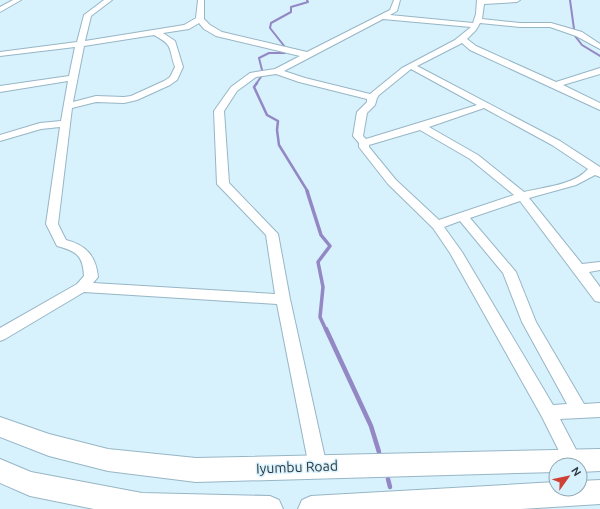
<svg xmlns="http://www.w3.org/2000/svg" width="600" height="509" viewBox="0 0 600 509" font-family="Ubuntu,sans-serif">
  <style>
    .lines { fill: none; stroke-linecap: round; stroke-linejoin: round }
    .stream-far3 { stroke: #9387c4; stroke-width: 2 }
    .stream-far2 { stroke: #9387c4; stroke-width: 2.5 }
    .stream-far1 { stroke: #9387c4; stroke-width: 3.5 }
    .stream { stroke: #9387c4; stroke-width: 4.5 }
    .street-casing { stroke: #97b6c5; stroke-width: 2 }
    .secondary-casing { stroke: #97b6c5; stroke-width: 2 }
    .street { fill: #fff; fill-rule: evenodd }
    .secondary { fill: #fff; fill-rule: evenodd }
    .labels { text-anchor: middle; stroke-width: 3; stroke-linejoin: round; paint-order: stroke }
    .near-street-label { font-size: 14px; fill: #2b383e; stroke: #d7f1fd }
  </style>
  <rect width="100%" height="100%" fill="#d7f1fd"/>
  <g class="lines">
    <!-- stream-far3 -->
    <path class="stream-far3" d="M570,0l5,36 7,9 18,11
      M256,84l7,-10 -4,-16 10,-5h16v-6l-15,-19 1,-5 20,-11v-5l17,-5 -1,-2"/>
    <!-- stream-far2 -->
    <path class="stream-far2" d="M257,83l-3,4 13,28 11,6 -1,9 2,15 29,47"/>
    <!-- stream-far1 -->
    <path class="stream-far1" d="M307,191l14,44 9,11 -12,16 5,25 -3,30 6,13"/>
    <!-- stream -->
    <path class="stream" d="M326,329l45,97 8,26
      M388,479l2,8"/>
    <!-- street casing -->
    <g class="street-casing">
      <path id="street" d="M13,0h8l-21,12v-5z
        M104,0h8l-21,16 -6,25 99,-16 12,-7 2,-18h6v19l6,6 12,7 85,20 83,-42 4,-10h6l-3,11 -7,4 83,8 3,-9 1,-14h43l-3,2 -33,2 -2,15 38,4h31l31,9 18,12v5l-24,-13 -26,-9h-30l-40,-4 -4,7 -9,9 9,7 80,36 44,-14v6l-37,11 37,18v7l-130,-60 -8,-7 -45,23 143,75 40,26v10l-5,-2 -19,10 -47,13 53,66 18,-2v8l-11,2 11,15v15l-5,-1 -75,-100 -50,17 46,54 20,50 48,82 16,-1v14l-40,2 22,42 -2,4h-14l-24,-48 -92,-164 -17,-25 -45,-44 -29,-37v-4l-6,-7 4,-24 10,-10v-3l-68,-17 -23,-8 -20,3 -19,14 -13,20 5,72 49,51 12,65 37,168 -3,6 -6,2 -6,-2 -3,-6 -32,-163 -193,-12 -79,47 -5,2v-13l77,-44 7,-8c-1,-21 -8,-25 -27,-30l-11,-22 14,-97 -19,2 -41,12v-6l40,-12 21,-2 7,-40 -68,11v-6l69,-10 6,-29 -75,9v-4l77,-10 7,-27zM383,19l88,8 -16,13 -53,28 -32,26 -65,-16 -21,-7zM199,23l5,6 12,7 84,20 -25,13 -25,4 -19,14 -17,24 3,73 49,51 9,59 -182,-11 5,-6c-2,-21 -12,-32 -32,-37l-8,-16 14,-116 24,-6 28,1 13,-3 33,-15 7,-5 6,-13 -8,-26 -12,-8 26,-4zM154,35c20,11 14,12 21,32l-5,10 -6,4 -33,15 -7,1 -28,-1 -23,6 11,-56zM411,69l66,36 -111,34 -3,-3 4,-23 8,-8 2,-7 2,-3zM484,108l68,37 36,24c-14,16 -44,18 -64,23l-46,-37 -49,-28zM420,130l50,29 44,36 -75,25 -43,-40 -27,-33v-2zM460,221l43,52 19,49 45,82 -14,1 -91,-153 -18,-25z"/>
    </g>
    <!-- secondary casing -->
    <g class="secondary-casing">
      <path id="secondary" d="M0,417l49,17 59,15 88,9 404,-9v22l-20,1v-7h-24v7l-360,10 -88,-11 -59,-15 -49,-19z
        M0,459l31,13 111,21 128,3 9,4 4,9h-189l-64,-13 -30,-13z
        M600,480v24l-79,5h-223l4,-9 9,-4 245,-14v7h24v-8z"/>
    </g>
    <!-- street -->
    <use href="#street" class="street"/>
    <!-- secondary -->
    <use href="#secondary" class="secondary"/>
  </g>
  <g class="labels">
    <!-- near-street labels -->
    <g class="near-street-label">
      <text transform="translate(297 467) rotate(-2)" y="5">Iyumbu Road</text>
    </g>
  </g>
  <!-- north arrow -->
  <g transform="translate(568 477) rotate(57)"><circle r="19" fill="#d7f1fd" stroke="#92a7b1"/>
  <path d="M0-3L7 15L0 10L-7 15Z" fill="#cf4135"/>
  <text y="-6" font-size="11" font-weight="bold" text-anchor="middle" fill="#2b383e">N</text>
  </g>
</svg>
